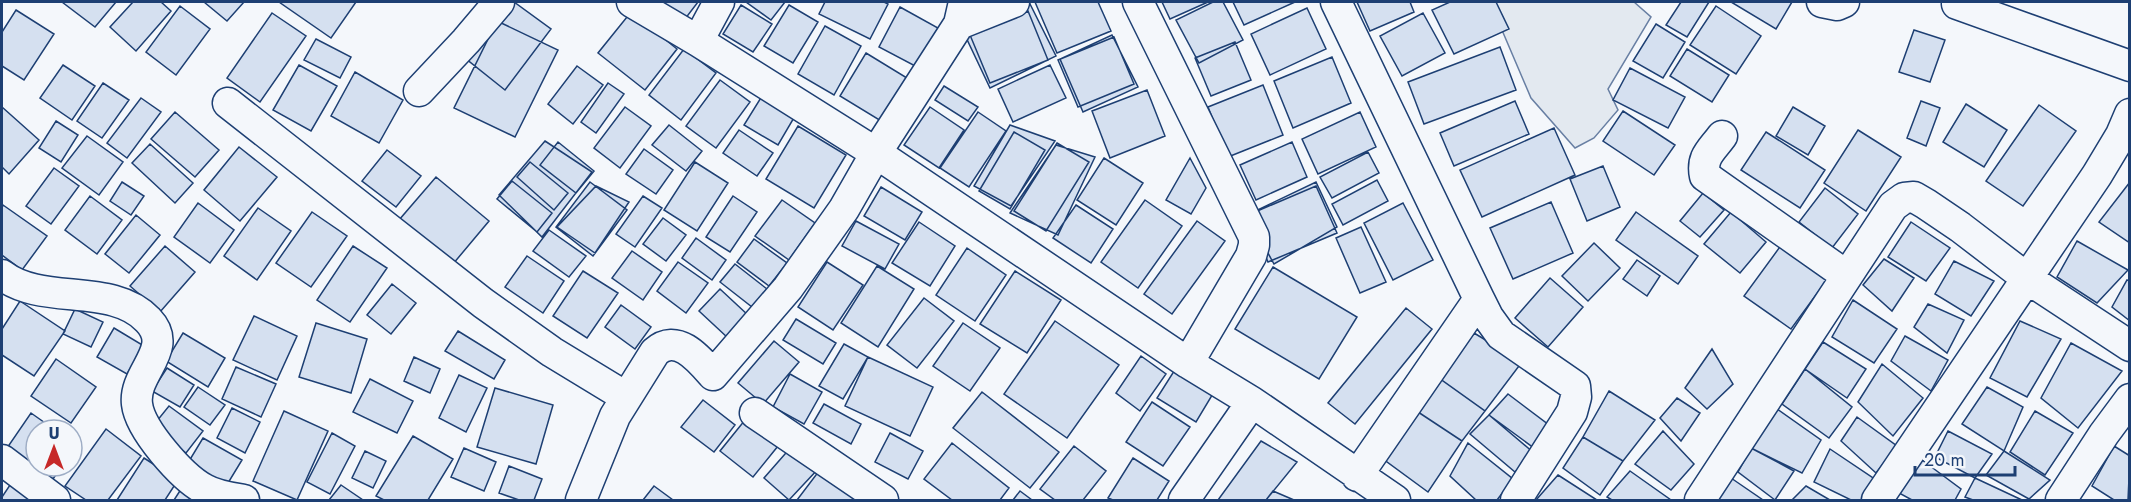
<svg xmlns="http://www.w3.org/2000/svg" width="2131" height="502" viewBox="0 0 2131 502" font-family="Jost,sans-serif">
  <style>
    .green { fill: #e3e9f0; stroke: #687fa3; stroke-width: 1.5 }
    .building { fill: #d5e0f0; stroke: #1d3f73; stroke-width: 1.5 }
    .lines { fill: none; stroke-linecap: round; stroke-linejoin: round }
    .street-casing { stroke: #1d3f73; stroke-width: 33 }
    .street { stroke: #f4f7fb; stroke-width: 30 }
  </style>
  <rect width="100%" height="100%" fill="#f4f7fb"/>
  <!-- green -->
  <path class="green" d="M1490,2h144l17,15 -43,72 10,21 -24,28 -19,10 -44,-50z"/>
  <!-- building -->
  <path class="building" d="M62,2h54l-21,25z
    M133,2h28l10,9 -35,40 -26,-24z
    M204,2h40l-17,19z
    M279,2h77l-25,36z
    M508,2h6l37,27 -46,61 -40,-32z
    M662,2h36l-13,17z
    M746,2h39l-14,18z
    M825,2h59l4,2 -18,35 -51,-25z
    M1024,2h5l27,54 -66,32 -27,-57z
    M1035,2h63l13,29 -54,22z
    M1162,2h46l-38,17z
    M1213,2h10l20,38 -44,23 -23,-43z
    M1233,2h62l-51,23z
    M1357,2h53l4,10 -44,19z
    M1450,2h46l13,27 -55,25 -22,-44z
    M1681,2h28l-22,35 -21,-12z
    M1731,2h61l-16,27z
    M741,5l31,19 -19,28 -30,-18z
    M789,5l29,17 -25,41 -29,-17z
    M180,6l30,23 -34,46 -30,-23z
    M1716,6l45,30 -25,38 -46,-29z
    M900,7l38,21 -21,39 -38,-20z
    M1307,8l19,41 -56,26 -19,-41z
    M16,10l38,24 -30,46 -22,-14v-34z
    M1028,11l20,49 -58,23 -20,-48z
    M631,12l46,37 -32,41 -47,-37z
    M272,13l34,23 -46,66 -33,-24z
    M1423,13l22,40 -43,23 -22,-40z
    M497,21l61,29 -43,87 -61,-29z
    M1656,24l29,18 -22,36 -30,-17z
    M825,26l36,20 -27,49 -36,-21z
    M1914,30l31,10 -15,42 -31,-10z
    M1112,35l26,52 -55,25 -23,-53z
    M1114,37l20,47 -56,23 -20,-47z
    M316,39l35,18 -11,21 -36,-18z
    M1235,42l16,38 -40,16 -16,-38z
    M1500,47l16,43 -92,34 -16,-42z
    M684,49l32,24 -35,47 -32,-25z
    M1687,49l42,26 -17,27 -42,-26z
    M866,53l41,25 -26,43 -41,-25z
    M1332,57l19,46 -58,25 -19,-47z
    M63,65l32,21 -23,34 -32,-22z
    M299,65l38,21 -26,45 -38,-21z
    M1050,65l16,33 -53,24 -15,-33z
    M577,66l26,19 -30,39 -25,-20z
    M1630,68l55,29 -17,31 -55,-28z
    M355,72l48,28 -24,43 -48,-27z
    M720,80l30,22 -34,46 -30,-22z
    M103,83l26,17 -27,38 -25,-17z
    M608,83l16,11 -28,39 -15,-11z
    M1263,85l20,50 -55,22 -20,-50z
    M944,86l34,21 -10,14 -33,-21z
    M1147,90l18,46 -55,22 -18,-47z
    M762,96l33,20 -17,29 -34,-20z
    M141,98l20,14 -34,46 -20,-15z
    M1515,101l14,33 -75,32 -14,-33z
    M1921,101l19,7 -14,38 -19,-8z
    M1966,104l41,26 -23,37 -41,-25z
    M2039,105l37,26 -53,75 -37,-25z
    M2,107l37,33 -30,34 -7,-7z
    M625,107l26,19 -31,42 -26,-20z
    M930,107l34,23 -25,38 -35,-23z
    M1793,107l32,19 -17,29 -32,-19z
    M1623,111l52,34 -21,30 -51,-34z
    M175,112l44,38 -24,27 -44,-38z
    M978,112l28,19 -37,56 -29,-19z
    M1360,112l16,35 -58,27 -16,-35z
    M56,121l22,14 -17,27 -22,-14z
    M669,125l33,26 -16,20 -34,-26z
    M1010,125l45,16 -44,65 -37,-20z
    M798,126l48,29 -32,53 -48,-29z
    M1554,128l21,47 -93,42 -22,-47z
    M739,130l34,23 -16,23 -34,-23z
    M1858,130l43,27 -35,54 -42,-28z
    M1014,132l31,18 -35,59 -31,-18z
    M1766,132l59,38 -25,38 -59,-38z
    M87,136l36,26 -24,33 -37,-27z
    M545,141l47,31 -50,65 -43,-42z
    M558,142l36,29 -18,22 -36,-28z
    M1292,142l15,35 -51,23 -16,-35z
    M1057,143l32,19 -43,69 -32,-20z
    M150,144l43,39 -18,20 -43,-40z
    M1056,145l39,12 -37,78 -48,-22z
    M239,147l38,30 -37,44 -36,-31z
    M644,149l29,21 -17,24 -30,-20z
    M387,150l34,26 -25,31 -34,-26z
    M1368,152l11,21 -47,25 -12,-21z
    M1104,158l39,25 -27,42 -39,-25z
    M1190,158l16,30 -15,26 -25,-14z
    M530,162l38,31 -14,17 -37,-33z
    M695,162l33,21 -31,48 -33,-21z
    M1603,166l17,41 -33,14 -17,-42z
    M54,168l25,18 -28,38 -25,-18z
    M436,177l53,44 -36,43 -54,-44z
    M1377,180l11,21 -45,24 -11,-21z
    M512,181l40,32 -15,19 -40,-33z
    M122,182l22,14 -13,19 -21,-14z
    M590,182l37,28 -34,46 -37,-29z
    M1316,182l21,45 -63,37 -27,-49z
    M2130,182v61l-31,-21z
    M596,186l33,16 -34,51 -38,-26z
    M1316,186l21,47 -69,29 -20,-47z
    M881,187l41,25 -17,28 -41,-24z
    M1825,188l33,26 -26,34 -33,-26z
    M1703,193l21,17 -24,27 -20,-16z
    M90,196l32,24 -25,34 -32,-24z
    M643,196l19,12 -27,39 -19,-13z
    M733,196l24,16 -27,40 -24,-15z
    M782,200l33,23 -26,37 -34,-24z
    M1145,200l37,26 -44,62 -37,-26z
    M1551,202l22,51 -60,26 -23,-51z
    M198,203l36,27 -24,33 -36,-26z
    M1403,203l30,57 -40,20 -29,-57z
    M3,205l44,31 -25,34 -20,-15v-47z
    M1076,205l37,24 -22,34 -38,-25z
    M258,208l33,23 -34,49 -33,-24z
    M312,212l35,24 -36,51 -35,-24z
    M1636,212l62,44 -20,28 -62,-44z
    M1731,212l35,30 -26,31 -36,-29z
    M136,215l24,20 -31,38 -24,-19z
    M663,218l23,17 -20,26 -23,-17z
    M856,221l43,23 -14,25 -43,-23z
    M1197,221l28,20 -53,73 -28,-20z
    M919,222l36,24 -25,40 -38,-23z
    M1911,222l39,26 -24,33 -38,-24z
    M1361,227l25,55 -26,11 -24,-55z
    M549,230l37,26 -17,21 -36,-26z
    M696,238l30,22 -14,20 -30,-22z
    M754,239l33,24 -18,23 -32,-24z
    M1785,240l47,33 -41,56 -47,-33z
    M2077,241l51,29 -31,33 -40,-26z
    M1594,243l26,25 -32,33 -26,-25z
    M165,246l30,26 -35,40 -30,-26z
    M353,246l34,22 -37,54 -33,-22z
    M967,248l39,27 -31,46 -39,-26z
    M632,251l30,21 -19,28 -31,-22z
    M527,256l37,25 -21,32 -38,-26z
    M1884,259l30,19 -22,33 -29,-26z
    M1637,260l23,16 -13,20 -24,-17z
    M1954,261l40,20 -23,35 -36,-22z
    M678,262l30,21 -22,30 -29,-22z
    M827,262l36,23 -30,45 -35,-23z
    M735,264l32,25 -15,18 -32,-25z
    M877,266l37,23 -36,58 -37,-24z
    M1273,267l84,50 -38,62 -84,-50z
    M583,271l35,22 -31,45 -34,-22z
    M1015,271l46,29 -34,53 -47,-29z
    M1550,278l33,29 -35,40 -33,-29z
    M2127,280l3,1v40l-18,-14z
    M392,284l24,19 -25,31 -24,-19z
    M720,289l29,27 -21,22 -29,-27z
    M924,298l30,23 -37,47 -30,-23z
    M1853,300l44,29 -23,34 -42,-26z
    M20,301l45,30 -31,45 -32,-21v-26z
    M1928,304l36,16 -17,33 -33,-26z
    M621,305l30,22 -16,22 -30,-22z
    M1406,308l26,21 -77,95 -27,-21z
    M75,309l28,13 -12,25 -28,-13z
    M254,316l43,20 -20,44 -44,-20z
    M796,319l40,24 -13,21 -40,-24z
    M1055,321l64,44 -52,73 -63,-44z
    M2020,321l41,18 -34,58 -37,-19z
    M316,323l51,16 -16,54 -52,-16z
    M963,323l37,25 -30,43 -37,-25z
    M114,328l30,18 -17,28 -30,-17z
    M458,331l47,29 -11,19 -49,-28z
    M183,333l42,25 -17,29 -42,-26z
    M1474,333l48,29 -37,49 -46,-33z
    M1905,336l43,24 -17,31 -40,-30z
    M774,341l25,21 -36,42 -25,-21z
    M1823,342l43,27 -19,29 -42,-29z
    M2071,343l51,28 -44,57 -37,-30z
    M844,344l24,13 -25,42 -24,-13z
    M1712,349l21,35 -26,25 -22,-21z
    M1141,356l25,18 -26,37 -24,-18z
    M414,357l26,12 -10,24 -26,-12z
    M868,357l65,30 -23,49 -65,-30z
    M56,359l40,28 -25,36 -40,-27z
    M1882,364l41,34 -30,38 -35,-34z
    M236,367l40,17 -15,33 -39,-18z
    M167,368l27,17 -14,22 -28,-16z
    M1176,368l38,24 -18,30 -39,-24z
    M1805,369l47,38 -23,31 -47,-34z
    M790,374l32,18 -18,32 -31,-17z
    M459,375l28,13 -21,44 -27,-14z
    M1439,378l46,33 -23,30 -50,-33z
    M370,379l43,22 -16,32 -44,-21z
    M198,387l27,18 -15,20 -26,-18z
    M1987,387l36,20 -19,44 -42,-27z
    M495,388l58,17 -17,59 -59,-17z
    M1609,391l46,29 -32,41 -40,-24z
    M982,392l77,60 -29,36 -77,-60z
    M1508,394l45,34 -15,23 -49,-36z
    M1677,398l23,15 -19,28 -21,-23z
    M703,400l32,25 -21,27 -33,-25z
    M1152,402l38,25 -27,39 -37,-24z
    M824,404l37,20 -10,20 -38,-21z
    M169,406l34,25 -17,22 -34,-26z
    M232,408l28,14 -15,31 -28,-15z
    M1412,408l50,33 -34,51 -49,-36z
    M1777,409l44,31 -19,33 -51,-25z
    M284,411l44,20 -31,69 -44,-19z
    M2035,411l38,22 -28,42 -35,-23z
    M31,413l24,17h-19v36h26l-9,13 -46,-31z
    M1489,415l45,38 -19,19 -45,-38z
    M1857,417l40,29 -21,27 -35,-32z
    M745,420l33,26 -25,31 -33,-26z
    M106,429l35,27 -33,44h-22l-21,-14z
    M1663,431l31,33 -23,26 -36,-26z
    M1948,431l44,23 -17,24 -40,-21z
    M332,433l23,13 -25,48 -23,-12z
    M890,433l33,18 -15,28 -33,-17z
    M413,436l40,23 -25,41h-44l-8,-4z
    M1583,437l40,24 -23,34 -37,-27z
    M203,438l39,22 -17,28 -39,-22z
    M1261,441l36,21 -31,38h-48z
    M952,443l57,45 -9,12h-48l-28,-21z
    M1468,443l45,36 -16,21h-21l-26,-24z
    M792,446l26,23 -29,31 -25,-22z
    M1074,446l32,25 -23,29h-28l-15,-11z
    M2114,446l16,10 -2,44h-14l-22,-14z
    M464,448l32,14 -12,29 -33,-14z
    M1751,448l43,23 -19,29 -37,-28z
    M1830,449l49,33 -17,18h-11l-37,-18z
    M365,451l21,10 -13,27 -21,-10z
    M2004,451l46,29 -21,19 -43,-24z
    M144,458l34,22 -13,20h-48z
    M1133,458l36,23 -12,19h-44l-5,-2z
    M1922,460l39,29 -6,11h-43l-13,-7z
    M509,466l33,13 -8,21h-15l-20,-7z
    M819,471l39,29h-61z
    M1630,471l41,29h-59l-5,-3z
    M1558,475l39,25h-61z
    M1731,478l32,22h-46z
    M1975,478l47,22h-49l-8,-3z
    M185,483l29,17h-40z
    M10,485l22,15h-30v-3z
    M341,485l22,15h-34z
    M654,486l19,14h-30z
    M1806,486l24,14h-38z
    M1020,491l12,9h-19z
    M1273,491l21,9h-28z"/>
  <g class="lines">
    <!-- street casing -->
    <g class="street-casing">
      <path id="street" d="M632,2l66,39 178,112 83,-129
        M964,2l-5,22 55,-22
        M1138,2l116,235v8l-3,11 -63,107
        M1336,2l143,297 -122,177
        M1822,2l15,3 7,-3
        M1957,4l173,62
        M698,41l21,-39
        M419,91l47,-50 33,-39
        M228,103l255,200 69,49 74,45
        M1722,136c-11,15 -21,21 -17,40l142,100
        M2,275c40,31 111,7 146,45 28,29 -15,52 -11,84 3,26 45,73 67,85 12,7 27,9 40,11
        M1479,299l9,18 13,18 74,51 1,11 -4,15 -56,88
        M755,413l128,87
        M2,460l53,40
        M581,500l34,-84 40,-64c22,-20 44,7 58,23l75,-87 56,-79 32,-56 312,210 64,39 143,98
        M1184,500l68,-98
        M1700,500l193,-294 11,-8 10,-1 12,7 34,23 68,52 102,67
        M1877,500l220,-325 24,-40 9,-21
        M2061,500l43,-66 26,-35"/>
    </g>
    <!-- street -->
    <use href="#street" class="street"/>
  </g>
  <!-- border -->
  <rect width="2131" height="502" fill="none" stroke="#1d3f73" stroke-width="6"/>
  <!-- north arrow -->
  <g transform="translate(54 448)"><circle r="28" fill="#f4f7fb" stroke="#9eadc5" stroke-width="1.5"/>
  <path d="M0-4.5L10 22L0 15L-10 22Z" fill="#c62828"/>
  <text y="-9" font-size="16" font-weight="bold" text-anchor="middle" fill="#1d3f73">U</text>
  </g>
  <!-- scale -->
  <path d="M1915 466v9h100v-9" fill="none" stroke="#1d3f73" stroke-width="3"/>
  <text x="1924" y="466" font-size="18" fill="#1d3f73" stroke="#f4f7fb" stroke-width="4.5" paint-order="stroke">20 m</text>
</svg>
